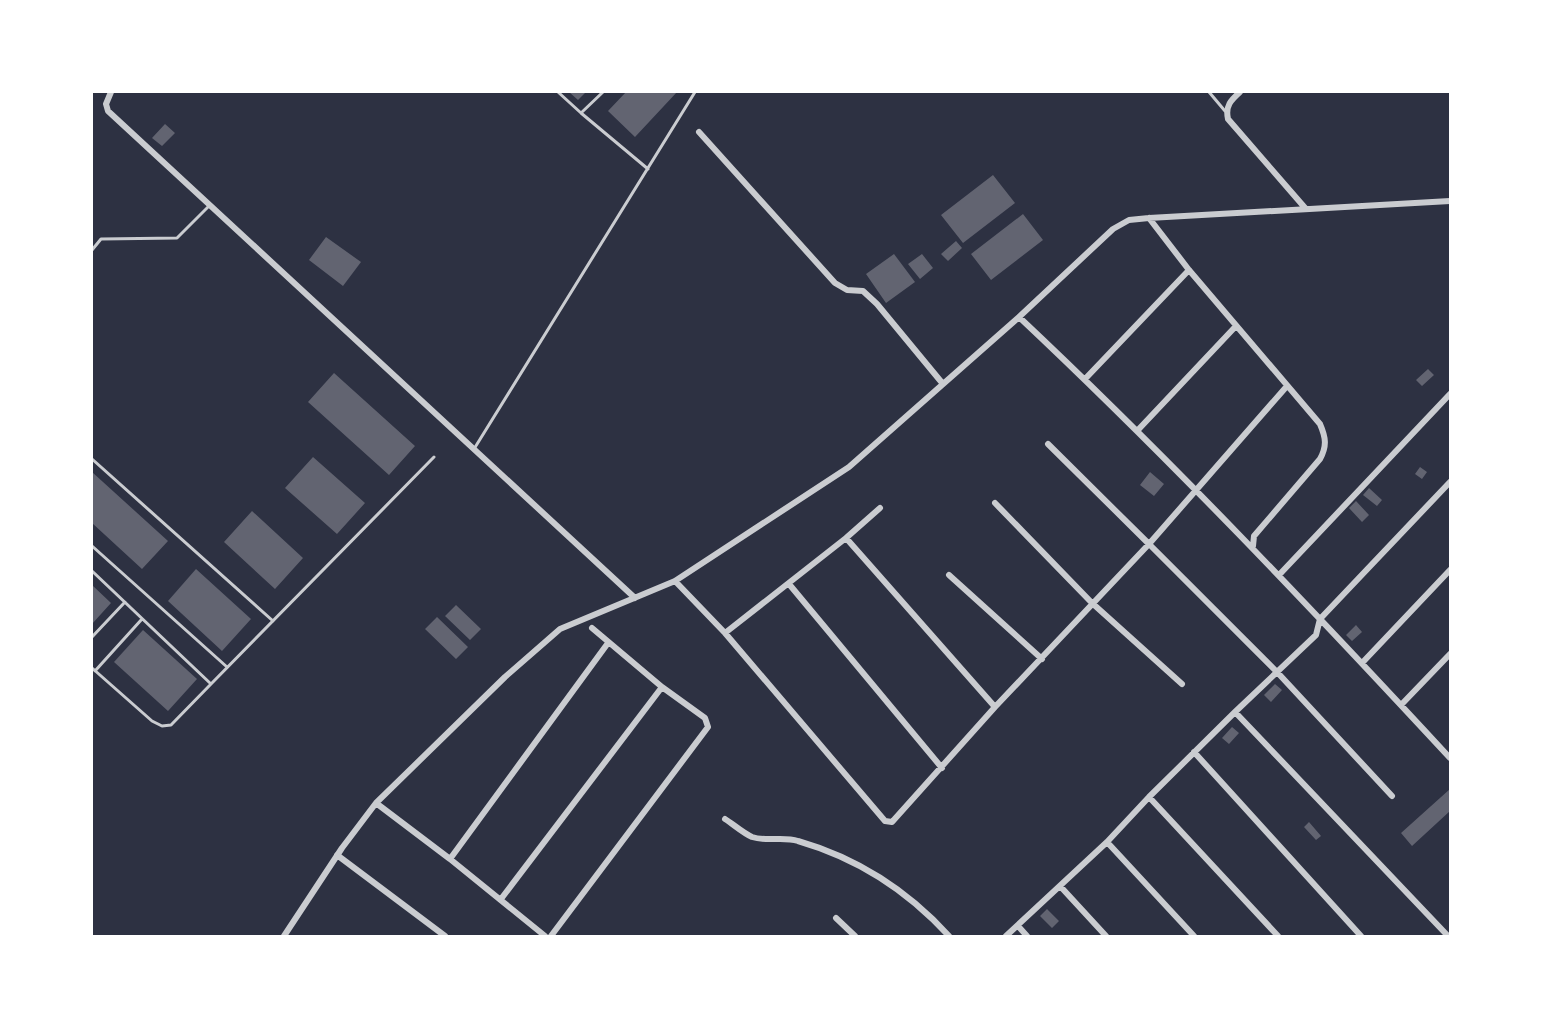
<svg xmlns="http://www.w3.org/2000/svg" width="1542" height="1028" viewBox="0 0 1542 1028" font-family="Jost,sans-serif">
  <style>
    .building { fill: #626471 }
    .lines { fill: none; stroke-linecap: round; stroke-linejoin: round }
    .service { stroke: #caccd0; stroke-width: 3 }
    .minor { stroke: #caccd0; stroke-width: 6 }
  </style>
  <rect width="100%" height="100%" fill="#2d3142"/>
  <!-- building -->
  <path class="building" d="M569,92h17l-8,8z
    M626,92h51l-42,45 -27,-26z
    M165,124l10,9 -13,13 -10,-8z
    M993,175l22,28 -52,40 -22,-28z
    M1023,214l20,26 -52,40 -20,-26z
    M326,237l35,25 -18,24 -34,-26z
    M956,241l6,7 -14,13 -7,-7z
    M894,254l21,28 -29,21 -20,-29z
    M922,254l11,14 -13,11 -12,-15z
    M1428,369l6,6 -12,11 -6,-6z
    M334,373l81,73 -26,29 -81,-73z
    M313,457l52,46 -28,31 -52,-46z
    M1420,467l7,5 -5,7 -7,-5z
    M92,472l76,69 -26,28 -50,-46z
    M1150,472l14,12 -10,12 -14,-11z
    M1369,488l13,12 -5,6 -14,-11z
    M1356,501l13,14 -7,7 -13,-14z
    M252,511l51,47 -28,31 -51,-47z
    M196,569l55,50 -29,32 -54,-50z
    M92,585l19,18 -19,21z
    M456,605l25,24 -11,11 -25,-24z
    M437,617l31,30 -12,12 -31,-30z
    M1356,625l6,7 -10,9 -6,-6z
    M143,630l54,49 -29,32 -54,-49z
    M1275,684l7,6 -11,12 -7,-7z
    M1232,727l7,6 -10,11 -7,-6z
    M1450,789v22l-38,35 -11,-13z
    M1309,822l12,14 -5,4 -12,-13z
    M1047,909l12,12 -7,7 -12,-12z"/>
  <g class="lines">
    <!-- service -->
    <path class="service" d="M558,92l23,21
      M603,92l-22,21 67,56
      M1209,92l16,19
      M92,250l9,-11 76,-1 33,-33
      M474,449l221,-357
      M92,459l181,162
      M92,546l135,121
      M92,571l119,113 -40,41 -9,1 -10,-5 -60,-53
      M92,637l33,-35
      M95,671l47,-52
      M211,684l223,-227"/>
    <!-- minor -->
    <path class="minor" d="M111,92l-5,12 2,7 527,487
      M1240,92c-9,8 -15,14 -12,27l78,90
      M699,132l136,151 12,7 16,1 14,13 66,80
      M1149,218l40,52 131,154c6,14 7,22 0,35l-66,77 -1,10
      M1019,317c150,141 291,290 431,441
      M1085,379l104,-109
      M1287,386l-138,158 128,128 115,124
      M1137,431l99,-105
      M995,503l97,100 90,81
      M846,538l149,169
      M949,575l93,84
      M1279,575l171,-181
      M675,581l50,52 160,188 7,1 103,-115 154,-163 -101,-100
      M789,584l153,184
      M725,633l121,-95 34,-30
      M1362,663l88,-93
      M1401,705l49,-51
      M1235,712l213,224
      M1194,752l167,184
      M1149,797l129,139
      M376,803l74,56 95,77
      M725,819c8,5 18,14 27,18 15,5 31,-1 46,4 59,17 110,50 151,95
      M1107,842l87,94
      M337,855l108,81
      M450,859l158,-216
      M1060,886l46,50
      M501,899l161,-212
      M836,918l19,18
      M1018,926l9,10
      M284,936l58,-88 34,-45 129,-126 55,-48 115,-48 174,-114 170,-150 94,-88 16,-9 20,-2 301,-17
      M551,936l157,-209 -3,-9 -43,-31 -70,-59
      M1006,936l101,-94 42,-45 86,-85 81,-77 4,-16 130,-137"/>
  </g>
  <!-- border -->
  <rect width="1542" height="1028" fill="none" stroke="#ffffff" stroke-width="186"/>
</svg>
